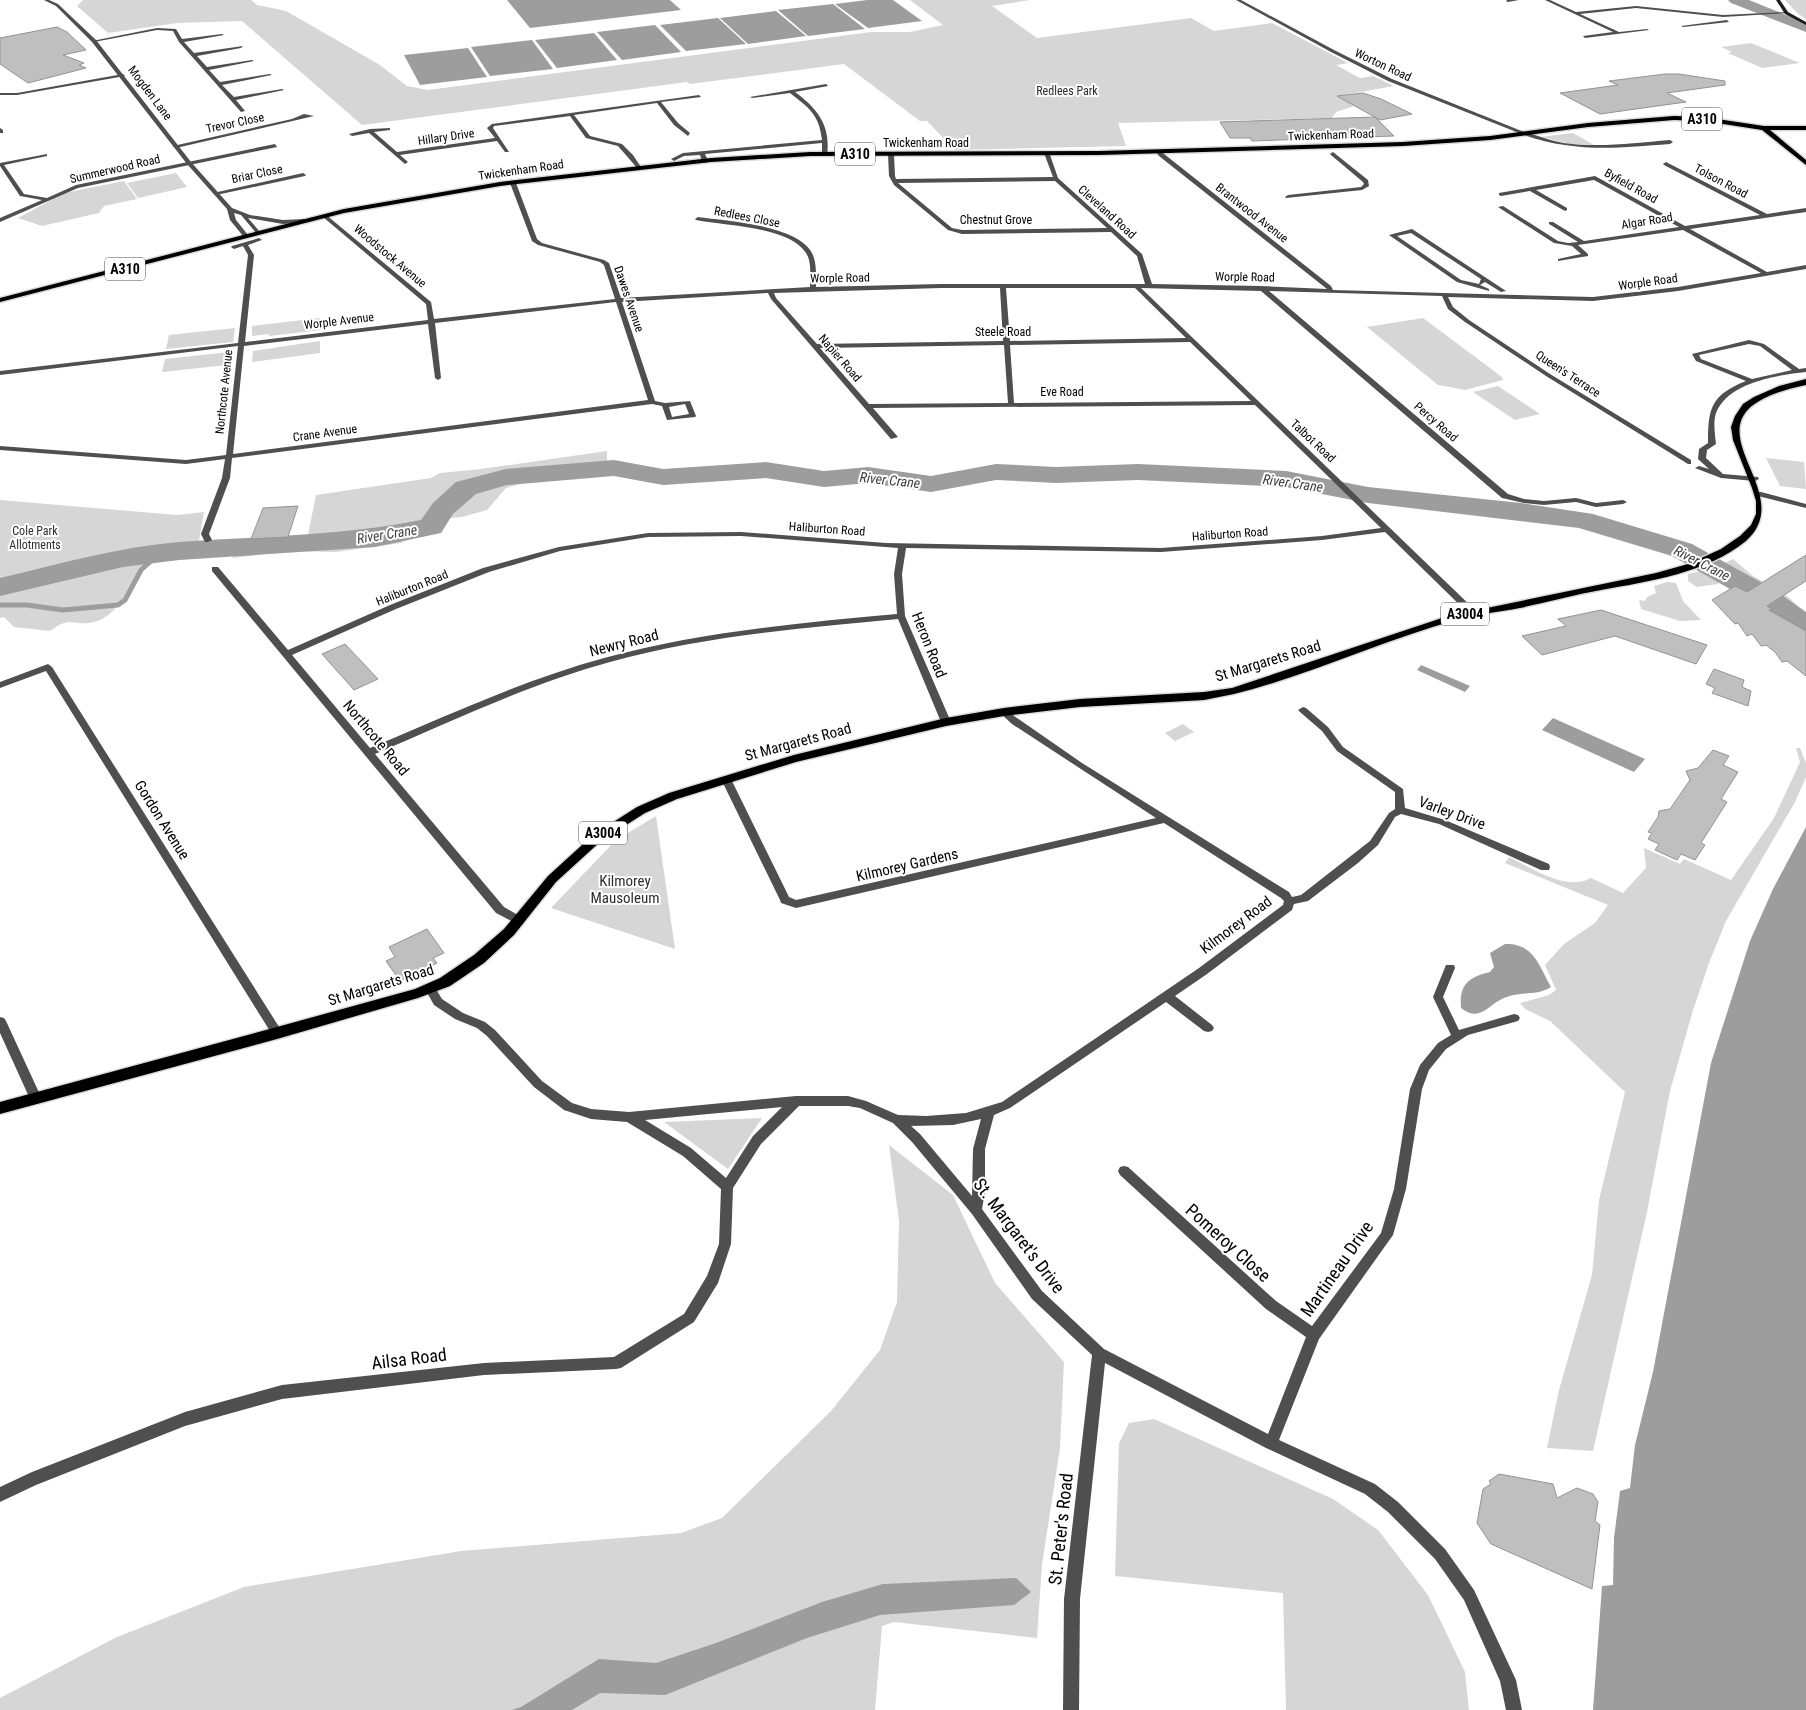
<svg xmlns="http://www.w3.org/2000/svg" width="1806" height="1710" viewBox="0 0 1806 1710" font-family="'Roboto Condensed',sans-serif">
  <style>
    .green { fill: #d6d6d6 }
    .water { fill: #9d9d9d }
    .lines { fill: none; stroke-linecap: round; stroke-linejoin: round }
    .stream { stroke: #9d9d9d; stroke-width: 5 }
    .river { fill: #9d9d9d; fill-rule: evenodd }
    .building { fill: #bfbfbf; stroke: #939393 }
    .primary-casing { stroke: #dbdbdb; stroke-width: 3 }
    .minor { fill: #4f4f4f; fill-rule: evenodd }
    .tertiary { fill: #4f4f4f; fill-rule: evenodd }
    .secondary { fill: #1c1c1c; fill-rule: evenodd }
    .primary { fill: #000; fill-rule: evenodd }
    .labels { text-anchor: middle; stroke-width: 4; stroke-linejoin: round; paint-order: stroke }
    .far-street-label { font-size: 12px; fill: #000; stroke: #fff }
    .far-park-label { font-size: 12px; fill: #2d2d2d; stroke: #fff }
    .shield { fill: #fff; stroke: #4c4c4c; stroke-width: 1 }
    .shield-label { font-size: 14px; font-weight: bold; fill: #000 }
    .far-water-label { font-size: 14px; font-style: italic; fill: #3e3e3e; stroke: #fff }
    .street-label { font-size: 15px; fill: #000; stroke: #fff }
    .park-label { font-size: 15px; fill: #2d2d2d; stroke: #fff }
    .near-street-label { font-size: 18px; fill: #000; stroke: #fff }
  </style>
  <rect width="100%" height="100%" fill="#fff"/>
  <!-- green -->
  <path class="green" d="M83,0h168l6,5 29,6 94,54 27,21 21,4 443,-58h39l33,-7 -33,-25h120l-38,6 45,32 154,-20 23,13 58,-8 76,40 -12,2 24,13 13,-2 21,10 -56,10 16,10 -18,6 -4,6 -214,5 8,23 -171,4 -28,-29h-7l-76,-57 -154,20 -3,-2 -325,43 -120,-104 -65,2 -69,10 -31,-27z
    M1785,0h21v19l-8,-5z
    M1751,43l49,20 -38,5 -34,-15 4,-1 -11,-5z
    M1573,133l21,12 -23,-1 -31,-7z
    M176,173l11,14 -49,11 -11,-15z
    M124,181l13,18 -33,7 -5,7 -57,13 -24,-8 46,-25z
    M320,318l1,12 -52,6v-2l-17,2v-10z
    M1423,318l79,59 1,3 -38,10 -27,-5 -71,-58z
    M235,328l-2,14 -67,7 3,-14z
    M320,341v12l-68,9 1,-11z
    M229,352l-2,13 -65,7 3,-13z
    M1498,386l42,28 -25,6 -42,-28z
    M607,451v16l-85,16 -16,5 -19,22 -25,7 -23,2 -38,24 -65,9 -47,-1 -56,7 -4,-18 79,-5 8,-40 115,-17 9,-5 41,-4z
    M1766,458l38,4 2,27 -26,-3z
    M0,500l153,13 25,2 26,-3 -5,29 -76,12 -123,29z
    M148,559c-17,19 -27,57 -54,63 -22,5 -21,-8 -44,9l-36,-4 -10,-10 -4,1v-25z
    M1733,559l20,17 33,19 20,19v8l-29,-22 -58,-34z
    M1710,569l11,7 -3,8 -21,3 -9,-6v-7z
    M1667,582l9,1 7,18 18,19 -21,1 -39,-12 -2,-9 6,1 2,-4 9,-4 -2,-7z
    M1183,724l11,8 -19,9 -10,-8z
    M1796,748h4l6,15v14l-11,25 -69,119 -17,42 -16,47 -23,81 -23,121 -54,239 -46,-3 12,-58 33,-115 7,-75 26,-108 -75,-71 -25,-12 -5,-6 29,-8 7,-5 -11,-25 19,-21 31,-21 13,-18 -103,-42 4,-6c23,11 57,35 82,21l32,15 23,-25 -2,-20 36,16 4,-5 47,21 43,-62 26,-56z
    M656,816l19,133 -124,-41 64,-67z
    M762,1118l-34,51 -64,-47z
    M889,1145l64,50 42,88 69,79 -4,86 -18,116 -5,74 -143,-16 -12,4 -7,84h-875v-12l117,-61 127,-50 217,-36 220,-18 41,-15 109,-107 49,-61 17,-48 2,-81z
    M1154,1419l179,80 45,31 50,65 37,77 4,38h-183l-3,-117 -168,-17 4,-133 10,-20z"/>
  <!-- water -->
  <path class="water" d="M507,0h163l11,10 -151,18z
    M867,0h26l29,21 -54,7 -33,-24z
    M833,4l32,25 -57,7 -30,-26z
    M776,11l30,25 -58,8 -28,-26z
    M718,18l28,26 -60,7 -26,-26z
    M655,25l26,27 -59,8 -25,-28z
    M594,33l23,27 -60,8 -22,-28z
    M532,40l21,29 -63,7 -19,-29z
    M468,48l19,29 -67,8 -16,-30z
    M1421,665l49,21 -5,6 -48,-22z
    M1553,718l92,41 -11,13 -92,-42z
    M1806,827v883h-213l9,-124 11,-1 1,-47 6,-47 10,-3 5,-43 18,-73 58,-309 39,-122 23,-52z
    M1505,944c29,-1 34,22 46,43 -16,10 -31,3 -49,12 -8,3 -15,12 -23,14 -8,2 -12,-1 -18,-5 -2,-24 8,-31 29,-36l4,-5 -4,-14z
    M1016,1578l15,14 -17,13 -134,10 -73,23 -142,57 -65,-2 -28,17h-60l9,-3 78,-48 57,4 60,-20 106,-41 61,-18z"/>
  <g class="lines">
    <!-- stream -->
    <path class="stream" d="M0,605h27l36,5 55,-5 7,-5 16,-30 19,-17"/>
    <!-- river -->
    <path class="river" d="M1728,0h21l57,23v9l-75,-29z
      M614,460l49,9 103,-7 58,9 44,-4 63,9 65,-12 60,3 82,-3 148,7 82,16 153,16 72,11 99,30 81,45 33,23v23l-11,-3 -44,-31 -79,-45 -93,-28 -211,-25 -82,-16 -148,-7 -82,3 -60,-3 -65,12 -63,-9 -44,4 -58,-9 -103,7 -49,-9 -107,9 -31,9 -23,20 -12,19 -66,14 -196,13 -56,7 -123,29v-18c59,-14 118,-31 179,-36 81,-6 162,-6 242,-22l12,-17 23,-21 50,-13z"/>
  </g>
  <!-- building -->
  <path class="building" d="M57,27l10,5 19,18 -23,5 21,8 -5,2 7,3 -58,15 -28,-19v-26z
    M1665,74h14l46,7v4l-58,8 19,9 -86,12 -40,-21 58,-8 -9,-4z
    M1363,93l18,6 31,15 -32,6 -43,-24z
    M1375,117l19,19 -142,5 -2,-3h-20l-10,-16z
    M298,506l-10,31 -37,2 12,-31z
    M1806,555v26l-39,25 6,3 -4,1 37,21v45l-19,-15 -5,1 -7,-10 -9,-7 -5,1 -9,-12 -5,2 -9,-13 -3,1 -23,-24 23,-14 12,6z
    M1601,610l106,35 -11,19 -81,-28 -73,19 -20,-19 44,-10 -8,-7z
    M345,644l33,35 -24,11 -32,-36z
    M1714,669l30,11 -2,7 9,4 -3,15 -36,-13 3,-5 -9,-4z
    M1713,750l16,6 -6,9 15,7 -17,27 6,3 -26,41 4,2 -10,15 -14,-6 -4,6 -22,-10 4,-6 -11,-5 4,-6 -4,-1 10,-15 1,-6 11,-2 20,-29 -4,-9 12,-3z
    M427,929l17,24 -11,5 4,5 -37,18 -14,-20 9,-4 -6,-10z
    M1499,1474l54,10 4,14 20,-10 16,6 5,8 -3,19 5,4 -8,64 -101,-45 -14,-21 6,-34 8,-5 -2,-3z"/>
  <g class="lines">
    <!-- primary casing -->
    <g class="primary-casing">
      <path id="primary" d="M1674,116l30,1 60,9h42v4h-36l36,30v5l-44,-35 -58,-9 -30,-1 -86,7 -98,13 -87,6 -304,9 -289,1 -99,6 -211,24 -156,27 -344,89v-4l344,-89 156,-27 211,-24 99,-6 289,-1 304,-9 87,-6 98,-13z
        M1806,379v6c-144,30 0,102 -60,156 -40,32 -95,40 -145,49 -27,5 -54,12 -81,18 -21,4 -43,6 -64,12 -75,21 -146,55 -222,74l-30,6 -124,7 -76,9 -58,10 -150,36 -119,37 -32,14 -44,28 -45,41 -42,53 -30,28 -34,23 -32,12 -141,41 -277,75v-12l277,-75 138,-38 25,-11 34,-23 30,-26 44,-53 45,-41 44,-28 32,-14 125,-38 152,-37 58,-10 76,-9 124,-7 28,-4 216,-72 208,-43 32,-9 33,-15 19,-13 11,-11 5,-11v-13l-4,-13 -19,-48 -2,-13 4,-11 8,-12 11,-7 25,-11z"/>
    </g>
    <!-- minor -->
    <path class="minor" d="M1507,0h12l-11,2 -2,-1z
      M1545,0h5l26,12 60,-6 87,9 63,-3 2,1 -65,4 -87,-9 -56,6 39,18 28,-3 2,1 -64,8 -2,-2 30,-4z
      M1727,20l2,2 -46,5 -2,-1z
      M157,28l19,1 6,10 40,-5 2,1 -40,7 10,11 49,-7 -2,2 -44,8 10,11 45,-7 2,1 -45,9 11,12 50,-8 2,1 -50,10 12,12 48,-8 2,1 -48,10 9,11 -4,1 -62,-70 -6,-11 -16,-1 -63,12 -2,-1z
      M123,74l2,2 -108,19h-17v-2h17z
      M826,84l2,2 -33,6c23,17 36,34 32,63l-5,-1v-11l-117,11 3,7 -3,2 -3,-2 -2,-6 -16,1 -10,5 -3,-2 12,-6 139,-13c-3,-26 -13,-32 -32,-47l-38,5 -2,-1z
      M699,95l2,2 -40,5 17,21 12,10 -2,3 -14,-11 -17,-22 -83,12 16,21 32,8 11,11 8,12 -3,2 -20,-23 -32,-8 -16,-22 -76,10 -1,2 16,24h-4l-8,-11 -97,14 8,7 -3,2 -36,-31 -17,3 -3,-2 21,-5 20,-1v2l-16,2 23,20 98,-14 -8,-10 5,-4z
      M304,114l10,2 -138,32 -3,-2 119,-27z
      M0,128l3,2v3h-3z
      M1526,132c13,4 25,9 38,11 35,5 71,0 106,-3l3,2 -3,2c-53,4 -94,9 -146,-9z
      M275,144l2,3 -199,41 -78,34v-4l42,-18 -22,-4 -20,-30v-3l47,-9v2l-43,9 20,29 23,4 29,-13z
      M1159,150l172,136 2,4 260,7 85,-10 83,-14 -78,-43 -105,15 10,9v2l-30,5v-2l23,-5 -9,-8 -18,-3 -56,-36 5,-1 55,35 10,2 10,-1 -29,-18v-2h4l31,19 95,-14 -85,-47 -58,10 31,18v2l-2,1 -35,-20 -29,5 -2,-1v-2l96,-17 90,50 75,-11 -96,-50 -1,-1 3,-2 101,52 39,-6v4l-116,17 77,43 39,-7v4l-128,22 -85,10 -145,-4 5,10 16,13 81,54 141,86v4h-3l-142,-88 -81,-54 -17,-13 -6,-13 -173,-5 239,203 16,5 20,2 32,-3 20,5 27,-3 4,2 -4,2 -27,3 -20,-5 -32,3 -20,-2 -22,-5 -241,-207 -120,-3 334,322v4h-6l-84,-82 -63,8 -161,12 -255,-4 -4,26 3,42 46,106 -2,2 -3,1 -5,-3 -43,-103c-96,9 -194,17 -288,43 -81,22 -158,59 -235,92l129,153 19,11 1,3 -1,3 -4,1 -23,-12 -284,-342v-4h6l70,83 102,-45 93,-37 76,-21 89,-14 93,-1 145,11 275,5 161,-12 59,-8 -126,-123 -382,3 25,29 -7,2 -120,-140 -3,-6 -146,9 33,99 10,2 25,-2 6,15 -1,1 -28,3 -5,-14 -10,-2 -420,54 -2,20 -21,56 3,6 -4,2h-3l-4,-8 21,-56 3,-19 -39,5 -186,-14v-4l186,14 40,-5 12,-109 -238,29v-4l238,-28 10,-88 -5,-9 -9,3 -3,-2 1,-1 27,-8 3,2 -14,5 6,10 -9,87 183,-22 -2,-16 -103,-87 -1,-1 3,-2 106,88 3,17 181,-20 -11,-34 -4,-3 -62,-17 -6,-4 -22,-58 3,-2 3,2 21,56 5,4 62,17 5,3 12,35 189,-11c0,-10 2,-25 -4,-34 -17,-27 -81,-27 -110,-33l-1,-1 3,-2c28,4 100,8 114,36 5,10 4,23 4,34l125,-3h204l-8,-28 -26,-24 -149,2 -14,-4 -54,-45 -5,-9 -1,-22 3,-2 3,2 1,22 1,3 157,-2 -9,-24 5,-1 9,26 84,76 10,30 109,2 66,3 -168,-133 -3,-4zM1055,181l52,47 -145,2 -10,-2 -54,-45zM941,288h59l3,53 -186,3 -41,-46 -2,-5zM1006,288h129l51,50 -176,3zM616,302l32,98 -415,54 11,-108 184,-22 7,54 3,2 3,-2 -6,-55zM1190,342l61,59 -237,2 -4,-58zM1004,345l4,58 -139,1 -49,-56zM685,404l4,10 -17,3 -3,-10zM741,536l157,12 -4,26 3,40c-98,9 -198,18 -293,44 -81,22 -157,58 -234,90l-78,-93 104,-46 93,-37 71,-21 88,-14z
      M1333,152l35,28 1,6 -7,4 -76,8 -1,-1 3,-2 73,-8 3,-3 -1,-2 -32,-27 -1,-1z
      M303,173l3,2 -1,1 -89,19 -3,-2z
      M1412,229l94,62 -5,1 -16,-10 -5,3 9,4v2l-32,-9 -68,-47zM1411,233l70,46 -2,5 -18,-4 -64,-44z
      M1749,340l15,4 35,25 7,-1v4c-28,3 -78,10 -90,41 -3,9 -1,21 0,31l-9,6 -1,8 17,16 35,3 1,2 -4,2 -34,-3 -26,-10 4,-2 10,3 -11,-10 1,-10 9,-6c0,-35 3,-48 38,-62l-50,-20 -4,-7zM1749,344l11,2 32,24 -40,9 -51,-20 -2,-4z
      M1758,492h3l45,12v4l-48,-12z
      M48,664l4,3 229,363 2,3 -2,3 -4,1 -4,-1 -227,-365 -46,17v-6z
      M1303,707l3,1 22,19 15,20 60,42 2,19 40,12 104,44 1,3 -1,3h-8l-102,-46 -38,-10 -6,3 -17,28 -20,18 -50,38 -14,3 -2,6 -85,64 -32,22 37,29 2,3 -2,3 -4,1 -4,-1 -38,-29 -156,106 -16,7 -9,34v43l-3,17 60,82 62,58 164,85 38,-97 -40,-28 -146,-134 -2,-4 2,-4 4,-1 4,1 148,134 36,25 69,-93 13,-44 16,-100 10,-24 18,-22 13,-8 -18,-38 13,-32h8l1,3 -12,29 16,33 55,-16 4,1 2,3 -2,3 -50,14 -22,14 -17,21 -7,19 -16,100 -13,46 -74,104 -40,101 96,44 23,18 47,47 29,41 42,90 6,30h-16l-6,-29 -36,-81 -29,-41 -47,-47 -23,-18 -99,-46 -161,-85 -25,236 -1,111h-16l1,-111 28,-244 -60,-56 -60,-85 -60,-72 -19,-19 -33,-15 -12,-2h-49l-38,38 -28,44 -2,56 -13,39 -24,39 -73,46 -5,1 -132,6 -202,24 -97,27 -149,59 -36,17v-15l32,-15 153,-60 97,-27 202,-22 130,-6 70,-43 23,-38 12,-32 2,-55 -38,-33 -56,-34 -36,-3 -27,-9 -30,-23 -47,-51 -10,-8 -22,-9 -21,-14 -9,-16 1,-3h8l8,13 21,14 22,9 10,8 47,51 30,22 19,6 38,3 167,-16h52l18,5 32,14 28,1 40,-3 36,-11 197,-134 84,-63 1,-4 -3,-3 -117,-75 -368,85 -15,-5 -1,-3 -59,-121 2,-2h6l2,2 58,118 7,3 360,-82 -144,-94 -13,-12 5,-3 78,54 207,129 3,5 9,-2 69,-54 19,-28 6,-4v-17l-58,-41 -15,-20 -22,-19 -2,-2zM782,1107l-29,29 -27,42 -35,-30 -46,-28zM981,1119l-8,30 -1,47 -52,-62 -9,-8 42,-1z
      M0,1017l4,1 2,3 36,78 -2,3 -4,2 -4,-2 -2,-3 -30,-66z"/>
    <!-- tertiary -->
    <path class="tertiary" d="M44,0h5l9,4 38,36 95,122 41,46 18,7 33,5 21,-1 2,1v2l-23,2 -35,-6 12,14 -3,2 -16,-19 -7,-2 2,7 12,15 -5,1 -13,-16 -3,-11 -40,-45 -95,-122 -36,-36z
      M1236,0h5l93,50 58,29 137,55 -5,1 -136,-54 -57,-29z"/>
    <!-- secondary -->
    <path class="secondary" d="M1776,0h4l8,12 18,10v3l-21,-11z"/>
    <!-- primary -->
    <use href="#primary" class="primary"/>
  </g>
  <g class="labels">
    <!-- far-street labels -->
    <g class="far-street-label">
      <text transform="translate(1383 65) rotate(25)" y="4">Worton Road</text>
      <text transform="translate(150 93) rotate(53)" y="4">Mogden Lane</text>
      <text transform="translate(235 123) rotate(-12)" y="4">Trevor Close</text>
      <text transform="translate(1331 135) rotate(-2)" y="4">Twickenham Road</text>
      <text transform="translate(446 137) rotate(-8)" y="4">Hillary Drive</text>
      <text x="926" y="147">Twickenham Road</text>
      <text transform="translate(115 169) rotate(-13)" y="4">Summerwood Road</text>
      <text transform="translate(521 170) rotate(-8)" y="4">Twickenham Road</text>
      <text transform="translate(257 174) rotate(-12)" y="4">Briar Close</text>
      <text transform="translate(1721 181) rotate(28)" y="4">Tolson Road</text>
      <text transform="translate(1631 186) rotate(29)" y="4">Byfield Road</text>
      <text transform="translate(1107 212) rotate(42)" y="4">Cleveland Road</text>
      <text transform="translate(1252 213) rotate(38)" y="4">Brantwood Avenue</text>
      <text transform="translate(747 217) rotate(11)" y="4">Redlees Close</text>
      <text x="996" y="224">Chestnut Grove</text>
      <text transform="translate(1647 221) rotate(-9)" y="4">Algar Road</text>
      <text transform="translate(390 256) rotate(40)" y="4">Woodstock Avenue</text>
      <text transform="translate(1245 277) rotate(1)" y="4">Worple Road</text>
      <text transform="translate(840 278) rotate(-1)" y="4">Worple Road</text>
      <text transform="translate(1648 282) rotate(-8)" y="4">Worple Road</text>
      <text transform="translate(629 299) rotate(71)" y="4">Dawes Avenue</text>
      <text transform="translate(339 321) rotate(-7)" y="4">Worple Avenue</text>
      <text x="1003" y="336">Steele Road</text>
      <text transform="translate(840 358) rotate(49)" y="4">Napier Road</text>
      <text transform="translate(1568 374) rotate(33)" y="4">Queen's Terrace</text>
      <text transform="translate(224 392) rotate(-84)" y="4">Northcote Avenue</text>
      <text x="1062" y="396">Eve Road</text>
      <text transform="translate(1436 422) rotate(41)" y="4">Percy Road</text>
      <text transform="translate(325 433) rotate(-8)" y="4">Crane Avenue</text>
      <text transform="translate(1313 441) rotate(43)" y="4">Talbot Road</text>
      <text transform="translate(827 529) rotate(4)" y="4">Haliburton Road</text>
      <text transform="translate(1230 534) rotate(-4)" y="4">Haliburton Road</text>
      <text transform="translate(412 588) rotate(-22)" y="4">Haliburton Road</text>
    </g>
    <!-- far-park labels -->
    <g class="far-park-label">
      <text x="1067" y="95">Redlees Park</text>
      <text x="35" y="535">Cole Park<tspan x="35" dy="14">Allotments</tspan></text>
    </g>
    <!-- shield labels -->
    <g class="shield">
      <rect x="1682" y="107.5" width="40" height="23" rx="4"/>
      <rect x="835" y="142.5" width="40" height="23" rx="4"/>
      <rect x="105" y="257.5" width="40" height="23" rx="4"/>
      <rect x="1441" y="602.5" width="48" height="23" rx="4"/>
      <rect x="579" y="821.5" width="48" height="23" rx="4"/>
    </g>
    <g class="shield-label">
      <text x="1702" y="124">A310</text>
      <text x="855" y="159">A310</text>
      <text x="125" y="274">A310</text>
      <text x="1465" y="619">A3004</text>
      <text x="603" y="838">A3004</text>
    </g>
    <!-- far-water labels -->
    <g class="far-water-label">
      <text transform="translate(890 480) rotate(6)" y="5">River Crane</text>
      <text transform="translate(1293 483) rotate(8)" y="5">River Crane</text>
      <text transform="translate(387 534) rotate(-9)" y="5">River Crane</text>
      <text transform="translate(1702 563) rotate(27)" y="5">River Crane</text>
    </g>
    <!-- street labels -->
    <g class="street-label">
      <text transform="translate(624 643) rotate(-14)" y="5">Newry Road</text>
      <text transform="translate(929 645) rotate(68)" y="5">Heron Road</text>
      <text transform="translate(1268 661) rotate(-17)" y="5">St Margarets Road</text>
      <text transform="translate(376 738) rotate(50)" y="5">Northcote Road</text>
      <text transform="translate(798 742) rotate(-15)" y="5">St Margarets Road</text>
      <text transform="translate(1452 813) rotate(20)" y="5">Varley Drive</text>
      <text transform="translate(162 820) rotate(58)" y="5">Gordon Avenue</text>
      <text transform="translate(907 865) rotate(-13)" y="5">Kilmorey Gardens</text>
      <text transform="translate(1236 925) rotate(-37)" y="5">Kilmorey Road</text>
      <text transform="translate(381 985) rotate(-17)" y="5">St Margarets Road</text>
    </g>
    <!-- park labels -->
    <g class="park-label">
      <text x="625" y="886">Kilmorey<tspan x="625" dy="17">Mausoleum</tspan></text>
    </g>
    <!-- near-street labels -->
    <g class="near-street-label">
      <text transform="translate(1019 1236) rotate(53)" y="6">St. Margaret's Drive</text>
      <text transform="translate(1228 1243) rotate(42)" y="6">Pomeroy Close</text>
      <text transform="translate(1337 1269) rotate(-55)" y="6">Martineau Drive</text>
      <text transform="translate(409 1359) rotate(-7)" y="6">Ailsa Road</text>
      <text transform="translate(1061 1529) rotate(-84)" y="6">St. Peter's Road</text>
    </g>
  </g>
</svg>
